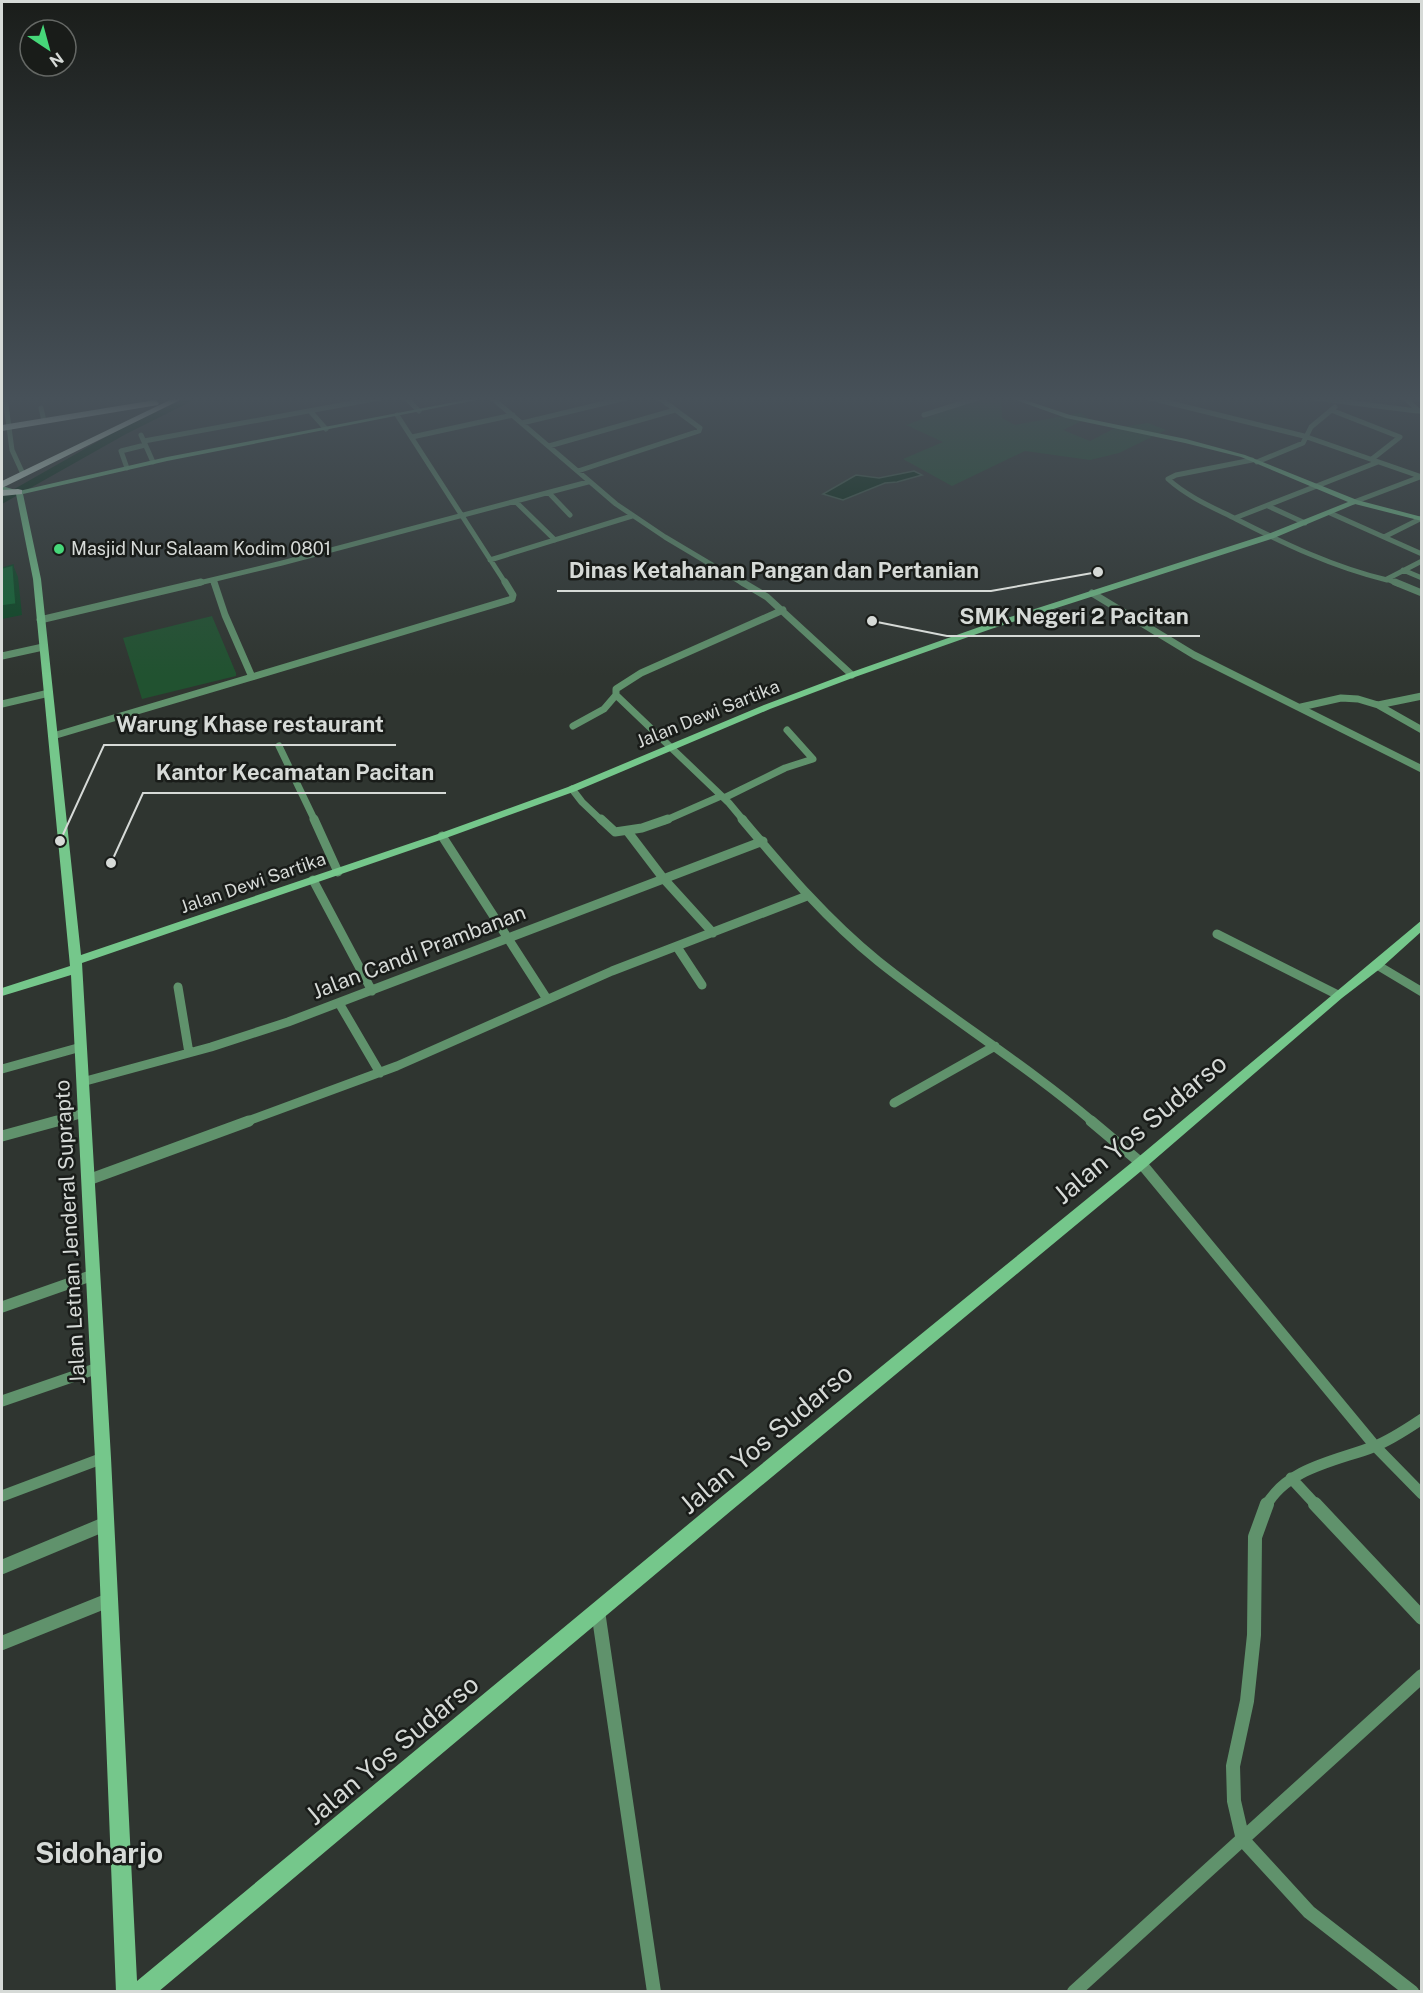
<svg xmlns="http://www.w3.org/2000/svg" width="1423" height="1993" viewBox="0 0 1423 1993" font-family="'Public Sans',sans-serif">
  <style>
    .green { fill: #215230 }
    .water { fill: #00280e; stroke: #405d4a; stroke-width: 1.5 }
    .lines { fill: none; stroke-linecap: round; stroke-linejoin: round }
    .stream { stroke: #405d4a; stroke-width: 1.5 }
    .river { fill: #00280e; fill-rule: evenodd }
    .street-far4 { stroke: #60926c; stroke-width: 5 }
    .street-far3 { stroke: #60926c; stroke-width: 7 }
    .street-far2 { stroke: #60926c; stroke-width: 9 }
    .street-far1 { stroke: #60926c; stroke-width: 11 }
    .street { stroke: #60926c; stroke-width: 14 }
    .secondary { fill: #75c78b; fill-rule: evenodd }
    .highway { fill: #e4fce9; fill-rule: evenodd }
    .shaded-wall { fill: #0c4824 }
    .building { fill: #116733; stroke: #0c4824; stroke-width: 1.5 }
    .poi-dot { fill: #46d779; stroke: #191c19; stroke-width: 2 }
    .labels { text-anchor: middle; stroke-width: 5; stroke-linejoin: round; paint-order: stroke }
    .far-poi-label { font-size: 18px; fill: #d6dad7; stroke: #191c19; text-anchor: start }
    .far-street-label { font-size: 18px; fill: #d6dad7; stroke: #191c19 }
    .street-label { font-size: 21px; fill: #d6dad7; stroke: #191c19 }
    .near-street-label { font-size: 26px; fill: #d6dad7; stroke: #191c19 }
    .near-quarter-label { font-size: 28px; font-weight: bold; fill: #d6dad7; stroke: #191c19 }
    .leader { fill: none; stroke: #d6dad7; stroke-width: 2 }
    .callout-dot { fill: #d6dad7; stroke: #191c19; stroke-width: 2 }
    .callout-label { font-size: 22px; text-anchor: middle; font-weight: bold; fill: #d6dad7; stroke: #191c19; stroke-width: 5; stroke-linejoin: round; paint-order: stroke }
  </style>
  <rect width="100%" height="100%" fill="#2f3530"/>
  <!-- green -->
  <path class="green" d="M983,397h18l1,21 13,7 65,-12 8,5 -25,12 27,11 25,-13 33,-5 18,7 -47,23 -29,7 -65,-9 -73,35 -49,-27 40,-17 -37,-17z
    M212,616l24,57v3l-94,23 -19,-61z"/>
  <!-- water -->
  <path class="water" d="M914,471l8,4 -25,7 -12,1 -42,17 -20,-6 33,-19 23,3z"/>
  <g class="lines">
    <!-- stream -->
    <path class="stream" d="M1377,397l45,4"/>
    <!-- river -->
    <path class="river" d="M188,397h12l-74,37 -124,70v-8l116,-66z"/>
    <!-- street-far4 -->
    <path class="street-far4" d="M5,397l7,53 11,24
      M405,397l14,14
      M491,397l125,107 49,33 79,47
      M1146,397l158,39 118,41
      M1306,397l111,14
      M1404,397l15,14
      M41,408l3,13
      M1331,410l69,27 -28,22
      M310,411l16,18
      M397,415l109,169
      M924,415l57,-18
      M522,423l108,-26
      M141,435l12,27
      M412,437l101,-22
      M144,441l241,-44
      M549,446l126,-36
      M1252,460l-76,15 -8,4c20,18 44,28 68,40 49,25 97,48 151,61
      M1257,462l46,-19 8,-16 24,-20
      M127,468l-6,-17 24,-6
      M578,471l121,-40 1,-3 -42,-31
      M549,493l21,22
      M516,502l39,38
      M1354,502l66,-25
      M1268,506l37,17
      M1330,513l92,41
      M1235,518l143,-56
      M1384,537l38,-19
      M490,560l142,-44
      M1403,570l19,8
      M213,580l1,4
      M195,584l87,-21 306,-81
      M1398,584l-11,-5 35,-18"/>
    <!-- street-far3 -->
    <path class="street-far3" d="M742,582l25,15 85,78
      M1395,582l27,11
      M1092,593l102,62 228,114
      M40,620l161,-38
      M2,656l41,-9
      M252,677l260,-78 1,-4 -8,-13
      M2,704l47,-11
      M1378,705l44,25
      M1301,707l40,-9 17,1 20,6 44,-9
      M573,726l31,-17 12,-14
      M53,736l199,-59 -27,-62 -11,-33
      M279,746l36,75
      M572,789l10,13 20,19
      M724,798l61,-30 28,-9 -26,-29
      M664,821l57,-25
      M744,821l-15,-18 -113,-108v-6l25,-16 142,-63"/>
    <!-- street-far2 -->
    <path class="street-far2" d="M314,819l24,53
      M601,819l14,13 27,-4 26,-9
      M742,819c43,51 84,100 136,142 70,56 147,103 215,161
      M628,832l35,46 50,55
      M442,836l105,163
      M313,880l59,111
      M1217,934l121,61
      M677,947l25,38
      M1377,965l45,27
      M178,987l11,66
      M339,1003l41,70
      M2,1069l79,-22
      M82,1082l129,-35 77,-25 475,-181
      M894,1103l101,-57
      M52,1122l32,-9
      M245,1122l152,-56 215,-95 195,-75"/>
    <!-- street-far1 -->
    <path class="street-far1" d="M1091,1121l50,42 234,283 47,48
      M2,1136l55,-15
      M88,1180l161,-59
      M2,1307l91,-32
      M2,1401l96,-33
      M1291,1478l26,28
      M2,1496l101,-38
      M1266,1506c21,-38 70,-45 107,-59 18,-7 34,-18 49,-28"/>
    <!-- street -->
    <path class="street" d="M1267,1504l-12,33 -1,98 -7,66 -14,65 1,35 9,39 66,72 103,80
      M1315,1504l107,114
      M2,1567l103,-43
      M598,1611l56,381
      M2,1643l107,-43
      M1074,1992l348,-316"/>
    <!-- secondary -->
    <path class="secondary" d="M481,397h11l-325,64 -144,33 18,85 40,376 357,-121 130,-47 196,-82 85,-32 136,-48 283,-91 80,-32 -107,-45 -56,-14 -119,-25 -58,-21h8l54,18 116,24 59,16 112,45 65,17v4l-67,-17 -81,34 -283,91 -136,48 -85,32 -194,82 -130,47 -364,125 29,495 26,523 583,-483 416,-339 286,-239v11l-41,37 -39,30 -196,169 -414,343 -574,482h-42l-21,-534 -24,-483 -69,21v-8l68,-22 -37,-387 -17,-85 -14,-4v-4l17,5 148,-34z"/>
    <!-- highway -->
    <path class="highway" d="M176,397h10l-184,91v-7z
      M155,400l4,3 -1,2 -156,26v-6z
      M18,489l4,1v4l-20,2v-6z"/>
  </g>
  <!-- shaded-wall -->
  <path class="shaded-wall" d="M13,565l5,12 4,38 -20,4v-13z"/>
  <!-- building -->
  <path class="building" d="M13,565l3,39 -14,2v-38z"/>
  <!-- sky -->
  <linearGradient id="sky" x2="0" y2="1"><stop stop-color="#1a1d1a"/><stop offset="0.59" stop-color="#475159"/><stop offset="1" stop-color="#475159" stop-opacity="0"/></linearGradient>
  <rect width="1423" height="676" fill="url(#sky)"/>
  <!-- markers -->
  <circle class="poi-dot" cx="59" cy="549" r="6"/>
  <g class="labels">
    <!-- far-poi labels -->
    <g class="far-poi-label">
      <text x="71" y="555">Masjid Nur Salaam Kodim 0801</text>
    </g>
    <!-- far-street labels -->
    <g class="far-street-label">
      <text transform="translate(708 714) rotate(-22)" y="6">Jalan Dewi Sartika</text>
      <text transform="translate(253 883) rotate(-19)" y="6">Jalan Dewi Sartika</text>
    </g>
    <!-- street labels -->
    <g class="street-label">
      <text transform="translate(419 952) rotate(-21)" y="7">Jalan Candi Prambanan</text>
      <text transform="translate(70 1232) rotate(-93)" y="7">Jalan Letnan Jenderal Suprapto</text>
    </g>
    <!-- near-street labels -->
    <g class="near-street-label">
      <text transform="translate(1140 1129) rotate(-40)" y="9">Jalan Yos Sudarso</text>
      <text transform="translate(766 1439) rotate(-40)" y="9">Jalan Yos Sudarso</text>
      <text transform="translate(392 1750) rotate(-40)" y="9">Jalan Yos Sudarso</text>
    </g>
    <!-- near-quarter labels -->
    <g class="near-quarter-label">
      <text x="99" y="1863">Sidoharjo</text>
    </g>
  </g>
  <!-- callouts -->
  <path class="leader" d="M1098 572L991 591H557M872 621L947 636H1200M60 841L104 745H396M111 863L143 793H446"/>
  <g class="callout-dot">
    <circle cx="1098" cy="572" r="6"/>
    <circle cx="872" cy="621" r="6"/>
    <circle cx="60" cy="841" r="6"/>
    <circle cx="111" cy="863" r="6"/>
  </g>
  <g class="callout-label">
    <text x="774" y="578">Dinas Ketahanan Pangan dan Pertanian</text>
    <text x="1074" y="624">SMK Negeri 2 Pacitan</text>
    <text x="250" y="732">Warung Khase restaurant</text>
    <text x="295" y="780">Kantor Kecamatan Pacitan</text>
  </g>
  <!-- border -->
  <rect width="1423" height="1993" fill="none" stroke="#d6dad7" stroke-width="6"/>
  <!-- north arrow -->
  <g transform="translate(48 48) rotate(144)"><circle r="28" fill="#191c19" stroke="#656865" stroke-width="1.5"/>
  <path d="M0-4.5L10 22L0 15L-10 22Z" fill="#46d779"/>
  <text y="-9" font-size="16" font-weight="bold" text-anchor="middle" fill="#d6dad7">N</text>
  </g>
</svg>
